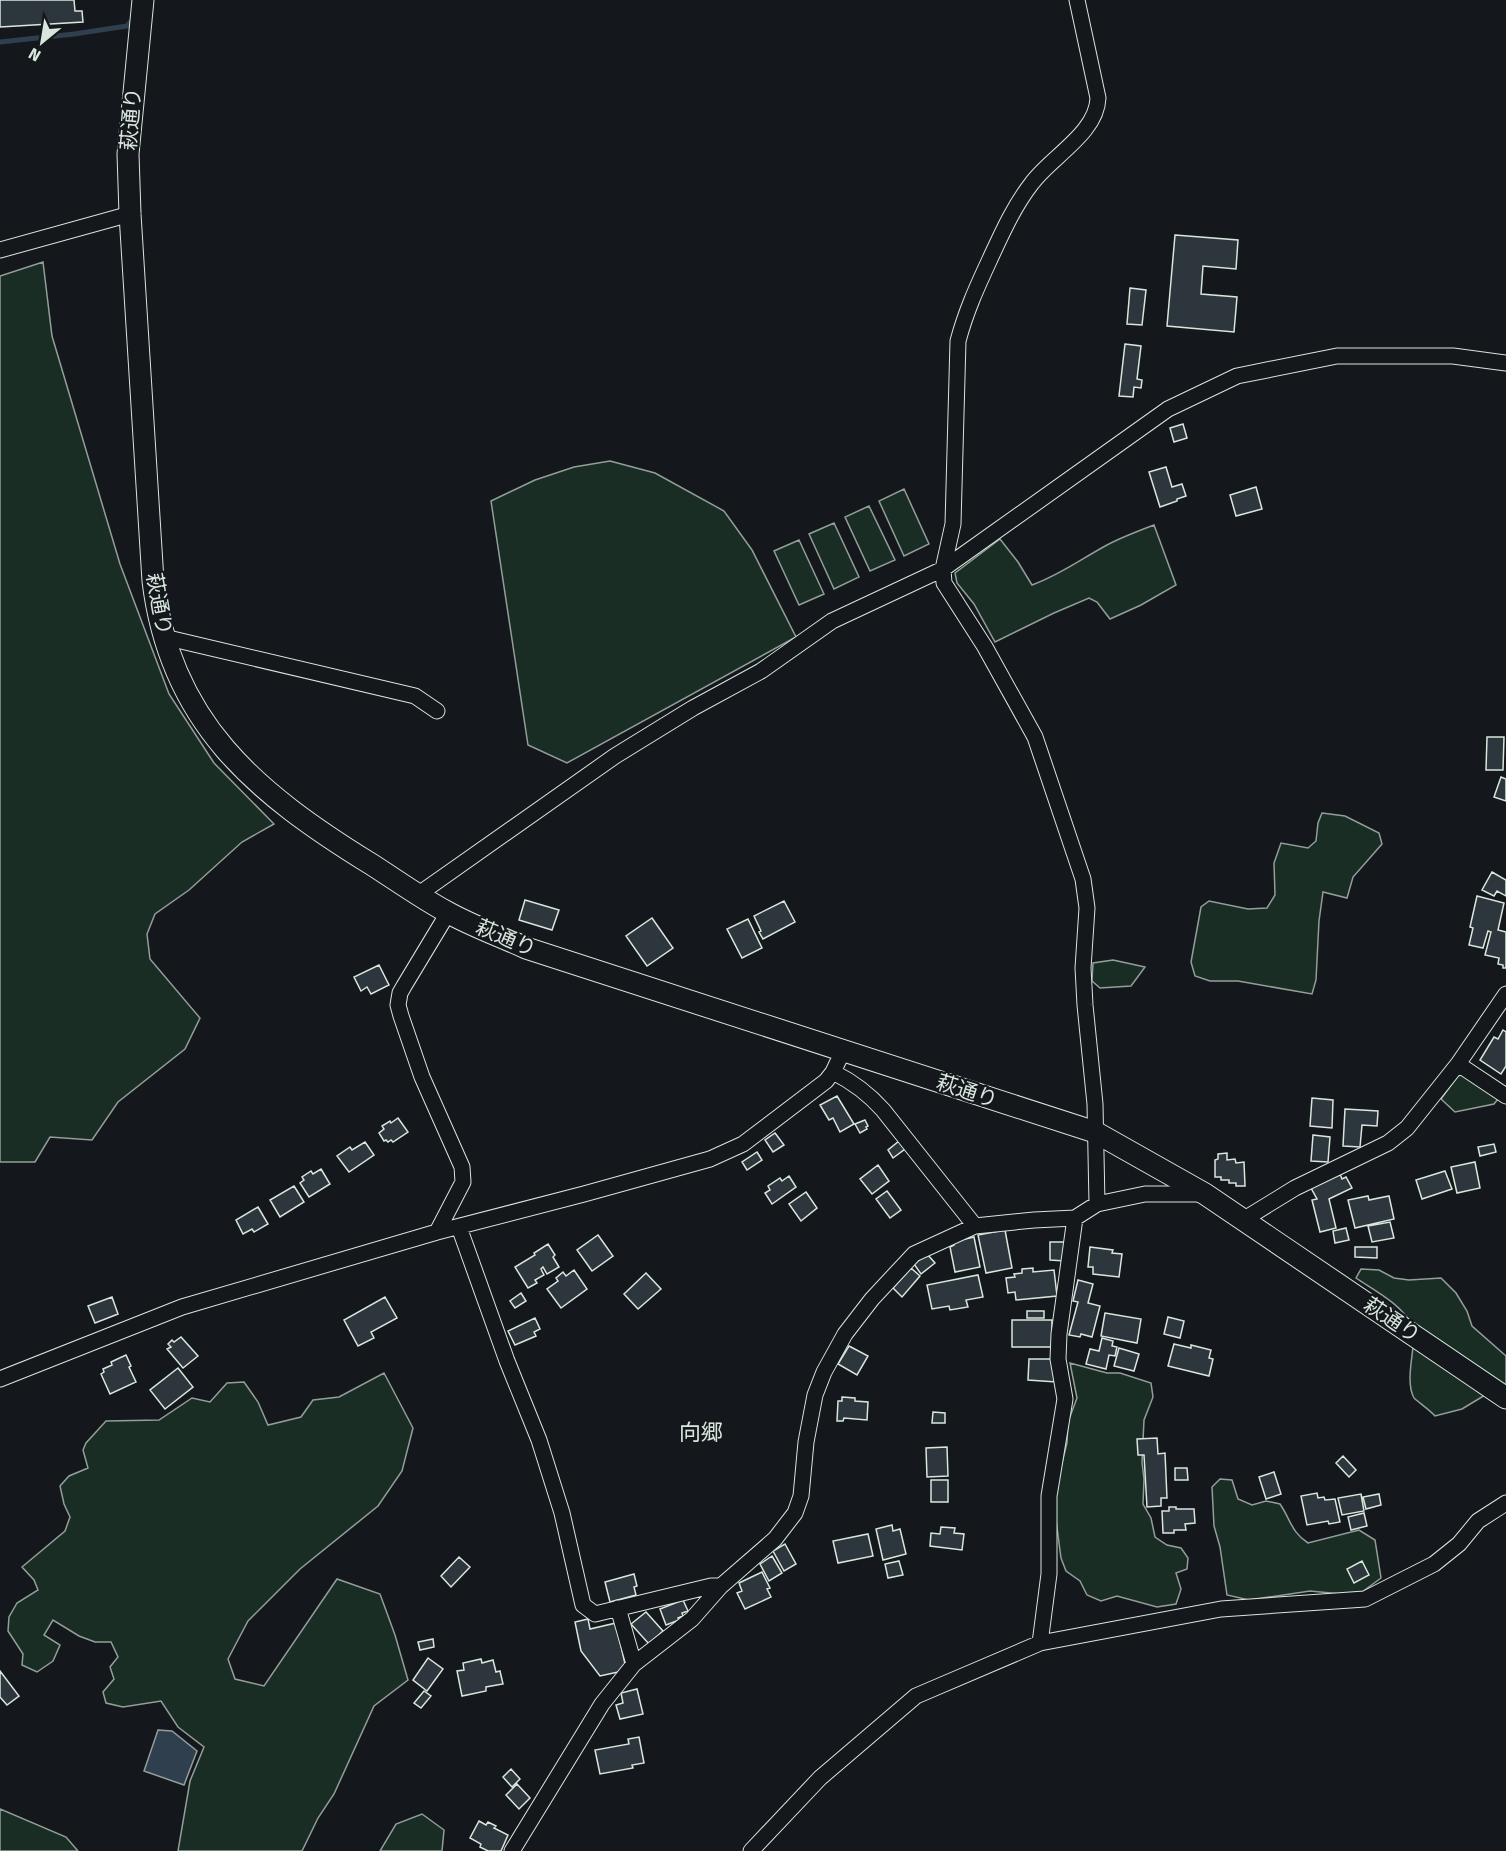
<svg xmlns="http://www.w3.org/2000/svg" width="1506" height="1851" viewBox="0 0 1506 1851" font-family="'Fira Sans','Noto Sans JP',sans-serif">
  <style>
    .green { fill: #1a2d24; stroke: #939e99; stroke-width: 1.5 }
    .water { fill: #2f3f4d; stroke: #939e99; stroke-width: 1.5 }
    .lines { fill: none; stroke-linecap: round; stroke-linejoin: round }
    .stream { stroke: #2f3f4d; stroke-width: 5 }
    .building { fill: #2c363c; stroke: #d8e6dc; stroke-width: 1.5 }
    .street-casing { stroke: #d8e6dc; stroke-width: 17 }
    .secondary-casing { stroke: #d8e6dc; stroke-width: 23 }
    .street { stroke: #14181c; stroke-width: 15 }
    .secondary { stroke: #14181c; stroke-width: 21 }
    .labels { text-anchor: middle; stroke-width: 4.5; stroke-linejoin: round; paint-order: stroke }
    .street-label { font-size: 21px; fill: #d8e6dc; stroke: #14181c }
    .neighbourhood-label { font-size: 22px; fill: #d8e6dc; stroke: #14181c }
  </style>
  <rect width="100%" height="100%" fill="#14181c"/>
  <!-- green -->
  <path class="green" d="M43,262l9,74 68,228 49,130 45,69 60,61 -32,18 -53,48 -34,24 -8,20 3,25 50,59 -15,31 -67,53 -26,38 -42,-3 -15,25h-35v-886z
    M610,461l45,12 69,38 28,39 44,87 -229,126 -39,-18 -37,-244 44,-21 39,-13z
    M904,489l25,55 -25,12 -25,-55z
    M869,506l26,54 -25,11 -25,-54z
    M834,523l25,54 -25,12 -25,-55z
    M1154,525l22,60 -35,20 -31,14 -13,-17 -8,-4 -35,15 -59,29 -21,-38 -17,-21 -2,-10 45,-34 18,23 14,23c28,-10 49,-26 75,-40 15,-8 31,-14 47,-20z
    M799,540l25,54 -25,11 -25,-54z
    M1322,813l23,3 34,17 3,11 -29,33 -6,21 -24,-6 -4,29 -3,59 -4,14 -74,-13h-28l-15,-5 -4,-14 10,-55 8,-6 39,8 19,-1 8,-13 -1,-32 7,-20 27,5 8,-7 2,-18z
    M1113,960l32,7 -14,19 -31,2 -8,-7 1,-18z
    M1463,1073l35,26 -4,5 -39,8 -14,-13 16,-22z
    M1361,1269l18,1 15,8 15,2 32,-2 15,15 11,18 5,15 34,30v29l-6,1 -38,23 -27,7c-4,-5 -18,-15 -21,-18 -11,-20 5,-59 -2,-73 -12,-22 -37,-34 -56,-47z
    M1070,1363l37,10h13l31,10 2,14 -9,23 -2,42 2,17 -1,25 8,14 4,19 12,8 14,3 7,10 -1,11 -11,4 5,16 -5,15 -19,3 -40,-11 -16,5 -14,-6 -7,-14 -14,-10 -5,-13 -5,-38v-33l11,-44 1,-21 9,-24z
    M384,1373l29,55 -11,43 -24,35 -78,63 -52,52 -20,38 7,20 29,7 73,-107 43,15 15,41 13,45 -34,26 -40,88 -16,24 -16,33h-124l12,-70 14,-34 -26,-20 -17,-26 -38,6 -17,-4 -3,-11 11,-13 -4,-12 8,-10 -7,-15h-16l-16,-6 -26,-16 -9,15 16,10 -7,16 -16,11 -15,-7 1,-11 -15,-23 1,-14 8,-14 21,-13 -4,-10 -12,-13 43,-36 5,-14 -6,-13 -4,-18 9,-10 19,-8 -5,-18 3,-7 20,-22 53,-1 33,-22 18,4 17,-19 17,-1 14,20 10,23 33,-8 12,-17 26,-3z
    M1220,1479l12,1 6,19 14,6 14,-4 14,3c11,16 11,28 28,39l51,-13 16,10 6,38 -19,14 -21,2 -31,-3 -61,9 -22,-5 -7,-48 -6,-21 -2,-39z
    M0,1809l66,28 12,14h-78z
    M422,1814l22,16 -2,21h-62l16,-27z"/>
  <!-- water -->
  <path class="water" d="M158,1730l14,1 25,20 -13,34 -40,-14z"/>
  <g class="lines">
    <!-- stream -->
    <path class="stream" d="M0,42l74,-8 53,-8 6,-7"/>
  </g>
  <!-- building -->
  <path class="building" d="M0,0h74l1,11h7l1,11 -83,5z
    M1175,235l63,5 -2,29 -33,-3 -2,28 36,3 -3,35 -67,-6z
    M1130,288l16,2 -4,35 -15,-1z
    M1125,344l16,2 -4,33 5,1 -1,8 -7,-1 -1,10 -14,-1z
    M1183,424l4,14 -13,4 -4,-14z
    M1166,467l6,20 10,-3 4,12 -9,3v2l-17,6 -11,-35z
    M1256,487l6,22 -26,7 -6,-21z
    M1487,737h17l-1,33h-17z
    M1501,777l5,2v22l-12,-4z
    M1492,872l14,8v16l-9,-5 -3,5 -12,-6z
    M1477,896l27,7 -6,27 8,2v36h-3v-3l-5,-1 1,-6 -14,-3 6,-23 -3,-1 -5,17 -14,-3 4,-17 -3,-1z
    M525,900l34,10 -7,20 -33,-10z
    M784,901l11,21 -32,17 -4,-7 2,-1 -7,-15z
    M652,918l21,30 -26,18 -21,-30z
    M748,919l14,29 -20,10 -15,-29z
    M379,965l10,20 -18,9 -4,-7 -6,4 -7,-14z
    M1503,1030l3,2v34l-5,8 -21,-14 14,-23 4,2z
    M837,1096l17,28 -14,8 -7,-14 -4,2 -9,-15z
    M1312,1098l21,2 -1,28 -22,-2z
    M1345,1109l33,2 -1,15 -15,-1 -2,22 -17,-1z
    M398,1118l10,14 -15,10 -2,-2 -3,2 -2,-2 -2,1 -5,-8 5,-4 -2,-3 8,-5 1,2z
    M865,1120l3,6 -2,1 1,2 -7,4 -5,-9z
    M775,1133l9,12 -11,7 -8,-12z
    M1313,1135l17,2 -2,25 -17,-1z
    M899,1141l6,8 -12,9 -5,-8z
    M365,1142l9,13 -25,17 -12,-16 13,-9 2,3z
    M1494,1144l2,8 -16,4 -2,-9z
    M757,1152l5,8 -15,10 -5,-8z
    M1227,1153v7l8,-1 1,4 8,-1 1,24h-9v-3h-7v-3h-8v-3h-6v-17l3,-1v-5z
    M1475,1162l5,26 -23,5 -6,-26z
    M878,1165l11,16 -17,13 -12,-15z
    M321,1169l9,15 -21,13 -9,-14 4,-3 -2,-3 9,-6 2,3z
    M1445,1171l7,18 -30,10 -6,-19z
    M1340,1174l2,5 4,-2 6,11 -23,11 7,29 -16,4 -8,-32 5,-1 -6,-11z
    M789,1176l7,11 -24,17 -7,-11 5,-3 -2,-4 12,-8 2,3z
    M294,1186l10,16 -24,15 -10,-17z
    M887,1191l14,19 -11,8 -14,-19z
    M806,1192l11,16 -16,13 -12,-17z
    M1368,1196l1,4 20,-4 5,23 -39,9 -7,-28z
    M258,1207l10,17 -14,8 -2,-3 -9,5 -7,-14z
    M1390,1222l4,16 -22,4 -4,-16z
    M1346,1228l3,12 -14,3 -2,-12z
    M1005,1230l7,38 -26,5 -8,-38z
    M598,1235l15,21 -21,15 -15,-21z
    M974,1237l6,30 -25,5 -5,-25 4,-2 -1,-3z
    M1050,1242h15v19l-15,-1z
    M548,1244l7,11 -2,2 6,10 -12,7 -4,-7 -2,2 3,6 -9,5 2,3 -9,5 -13,-21 20,-12 -1,-2z
    M1090,1247l23,3 -1,3 10,1 -3,23 -26,-3v-7h-5z
    M1355,1247h22v11l-22,-1z
    M927,1254l8,9 -14,11 -7,-10z
    M911,1268l9,8 -18,21 -9,-9z
    M1033,1268v4l21,-2 3,26 -41,4 -1,-8 -7,1 -2,-15 9,-1 -1,-3 8,-1v-4z
    M574,1270l13,19 -26,19 -14,-19 11,-8 -2,-3 7,-6 3,4z
    M646,1273l15,16 -23,20 -14,-15z
    M978,1275l5,22 -17,3 2,7 -18,3 -1,-4 -17,3 -5,-24z
    M1078,1280l15,4 -5,19 12,3 -8,31 -11,-3 -1,3 -11,-2 9,-33 -5,-1z
    M521,1293l5,8 -11,7 -5,-7z
    M112,1297l6,17 -23,9 -7,-17z
    M385,1297l12,21 -26,14 3,6 -16,8 -14,-26z
    M1027,1311h17v7h-17z
    M1105,1313l36,6 -4,24 -36,-7z
    M1168,1317l16,4 -4,17 -16,-4z
    M535,1318l5,11 -6,3 2,4 -21,9 -7,-14z
    M1012,1320h40v27h-40z
    M181,1337l17,19 -15,12 -16,-19 4,-2 -3,-3 4,-4 2,2z
    M1102,1338l11,3 -1,5 5,1 -2,9 -6,-1 -3,14 -20,-5 4,-15 9,2z
    M1174,1344l17,4v-3l20,5 -2,8 4,1 -4,17 -41,-10z
    M849,1346l19,10 -11,19 -19,-11z
    M1119,1348l20,6 -5,17 -20,-5z
    M126,1355l5,11 -2,1 7,15 -26,12 -9,-20 3,-2 -1,-3 9,-4 -1,-3z
    M1029,1359h25l2,23 -28,-2z
    M178,1368l15,19 -28,22 -15,-19z
    M842,1397l13,1v3l13,1 -1,18 -23,-2 -1,3h-6l1,-20h4z
    M933,1412l12,1v10h-13z
    M1157,1438l1,16 7,-1 2,45h-6v8l-14,1 -3,-52h-6l-1,-16z
    M947,1447l1,29 -21,1 -1,-29z
    M1343,1456l13,14 -7,7 -13,-14z
    M1175,1468h12l1,12h-13z
    M1274,1472l7,22 -15,5 -7,-22z
    M931,1480h17v22h-17z
    M1317,1493l1,5 6,-1 1,3 10,-1 5,23 -11,2 -1,-3 -21,4 -6,-29z
    M1361,1494l3,17 -22,4 -4,-17z
    M1379,1494l2,11 -15,4 -3,-12z
    M1169,1507h7v2h18l1,14 -10,1 1,6h-12v3h-11l-1,-22h7z
    M1364,1513l3,13 -16,4 -3,-13z
    M892,1525l1,6 7,-2 6,25 -23,6 -7,-31z
    M941,1527l14,1 -1,5 10,1 -2,16 -32,-4 1,-13 9,1z
    M868,1534l5,22 -35,7 -5,-22z
    M785,1544l11,20 -12,7 -11,-20z
    M772,1556l10,17 -13,8 -9,-17z
    M459,1557l11,10 -19,20 -10,-11z
    M899,1561l4,14 -15,3 -3,-14z
    M1362,1561l7,14 -15,8 -7,-14z
    M762,1572l8,16 -3,1 4,8 -26,12 -8,-16 5,-2 -3,-8z
    M634,1574l3,12 -3,1 2,8 -26,7 -5,-20z
    M683,1600l5,11 -6,2 1,3 -5,2 1,2 -13,5 -6,-16z
    M646,1612l17,19 -14,13 -18,-20z
    M588,1619l2,10 26,-6 9,41 -7,8 -18,4 -19,-25 -6,-29z
    M433,1639l1,8 -14,3 -2,-8z
    M428,1658l15,11 -16,22 -14,-11z
    M481,1659l1,4 11,-3 3,12 4,-1 3,13 -17,3v4l-24,5 -5,-25 7,-1 -1,-7z
    M0,1671l19,25 -12,9 -7,-8z
    M637,1689l6,25 -23,5 -4,-14 7,-2 -2,-10z
    M424,1691l7,5 -10,12 -7,-5z
    M639,1737l5,26 -12,2 1,3 -33,6 -5,-24 34,-6 -1,-5z
    M511,1769l9,10 -8,8 -9,-10z
    M517,1784l13,14 -11,11 -13,-14z
    M479,1821l7,4 2,-3 8,4 -2,2 14,7 -7,16h-13l-8,-4 1,-3 -11,-6z"/>
  <g class="lines">
    <!-- street casing -->
    <g class="street-casing">
      <path id="street" d="M1077,0l21,98c-1,35 -47,59 -66,85 -18,23 -30,50 -42,76 -13,28 -24,52 -32,82l-5,183 -10,45 1,14 41,64 50,90 48,142 4,29 -4,60 2,37 10,99 2,100
        M0,250l130,-36
        M164,637l251,59 22,15
        M419,894l196,-138 78,-48 68,-37 71,-50 111,-52 225,-160 69,-33 100,-20h116l53,7
        M1458,1064l48,32
        M833,1072c20,10 35,21 50,38l92,116
        M1243,1220l52,-32 93,-45 19,-15 51,-64 48,-70
        M459,1227l48,134 32,79 23,73 21,92 12,9 116,-28h10l54,-47 20,-26 6,-17 5,-54 9,-47 9,-23 21,-38 27,-35 42,-45 61,-28 59,-6 41,-2 22,-14 48,-10h57
        M437,1232l26,-50 -1,-15 -40,-90 -21,-61 -3,-11 2,-12 4,-7 44,-73
        M0,1379l182,-72 255,-75 147,-38 126,-35 33,-15 83,-63 7,-9 10,-21
        M618,1608l16,56
        M1040,1643l9,-69v-78l16,-97 -7,-40 1,-25 16,-116
        M512,1851l90,-147 32,-40 58,-45 29,-33
        M751,1851l69,-73 96,-82 124,-53 181,-34 144,-10 69,-35 25,-20 19,-23 28,-18"/>
    </g>
    <!-- secondary casing -->
    <g class="secondary-casing">
      <path id="secondary" d="M143,0l-15,154 2,60 23,367c17,142 103,212 218,283 25,16 50,34 76,48 25,14 53,24 79,36l569,184 110,62 301,204"/>
    </g>
    <!-- street -->
    <use href="#street" class="street"/>
    <!-- secondary -->
    <use href="#secondary" class="secondary"/>
  </g>
  <g class="labels">
    <!-- street labels -->
    <g class="street-label">
      <text transform="translate(131 119) rotate(-85)" y="7">萩通り</text>
      <text transform="translate(159 604) rotate(80)" y="7">萩通り</text>
      <text transform="translate(506 938) rotate(23)" y="7">萩通り</text>
      <text transform="translate(967 1091) rotate(18)" y="7">萩通り</text>
      <text transform="translate(1392 1320) rotate(34)" y="7">萩通り</text>
    </g>
    <!-- neighbourhood labels -->
    <g class="neighbourhood-label">
      <text x="701" y="1440">向郷</text>
    </g>
  </g>
  <!-- north arrow -->
  <g transform="translate(42 42) rotate(210)" stroke="#14181c" stroke-width="4.5" paint-order="stroke">
  <path d="M0-4.5L10 22L0 15L-10 22Z" fill="#d8e6dc"/>
  <text y="-9" font-size="16" font-weight="bold" text-anchor="middle" fill="#d8e6dc">N</text>
  </g>
</svg>
